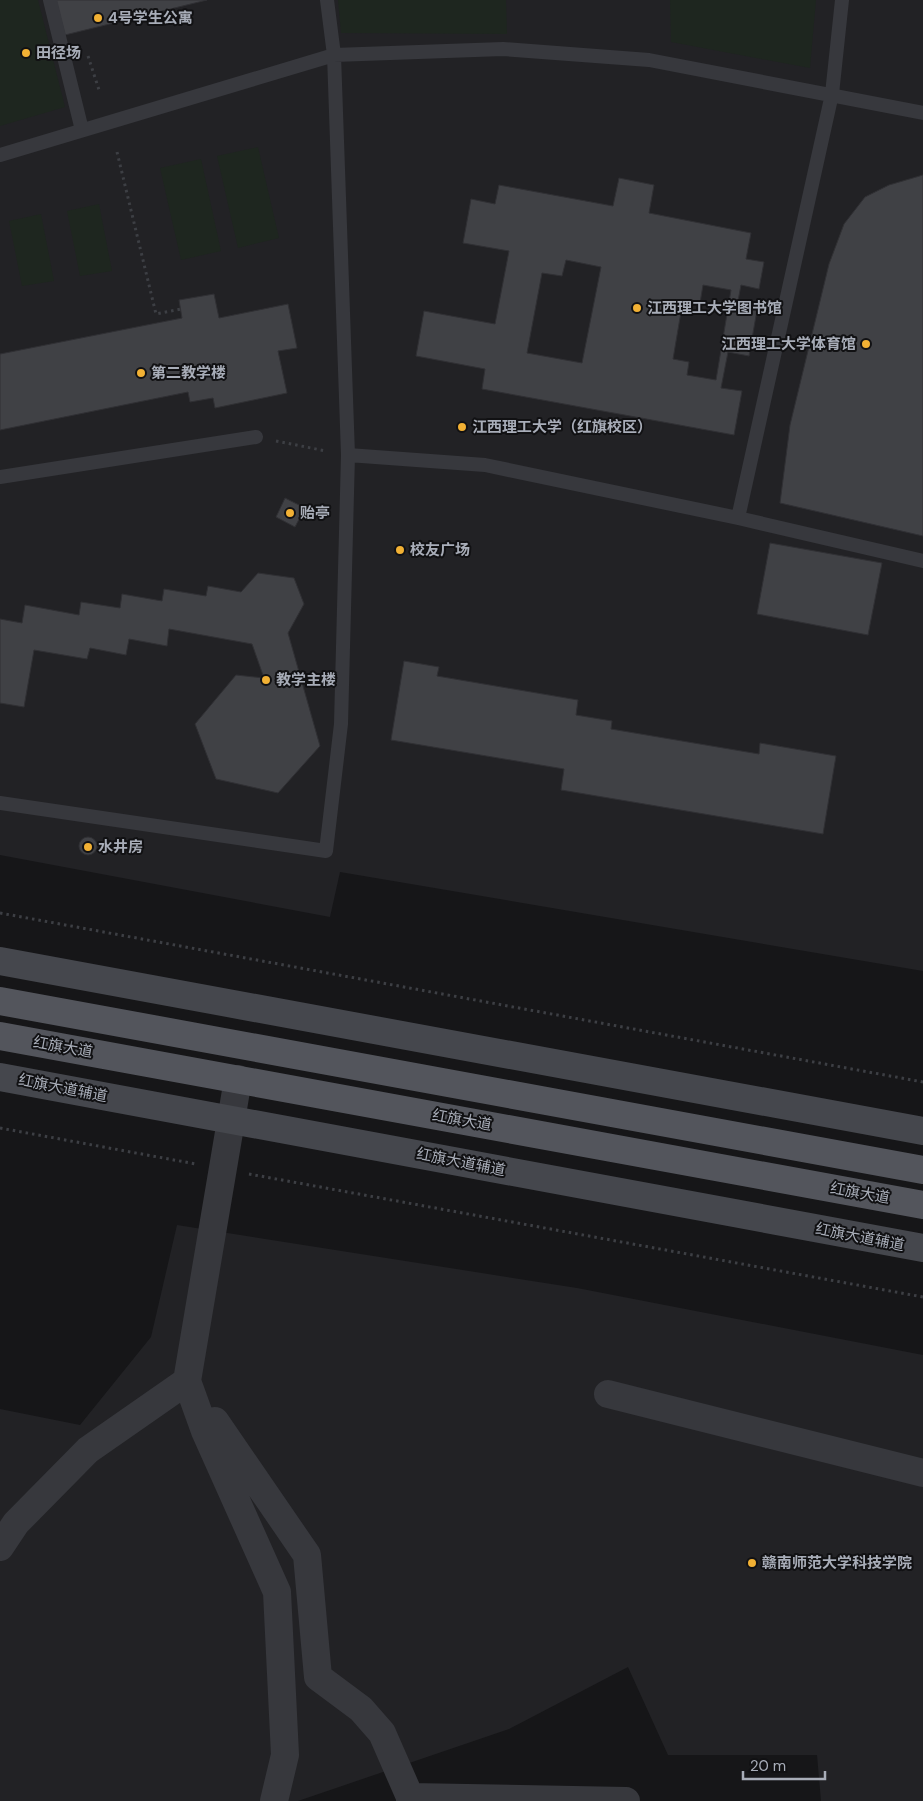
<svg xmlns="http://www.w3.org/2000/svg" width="923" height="1801" viewBox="0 0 923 1801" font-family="'DM Sans','Noto Sans SC',sans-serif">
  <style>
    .built { fill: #222225 }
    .green { fill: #1e261f }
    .building { fill: #404145; stroke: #303034; fill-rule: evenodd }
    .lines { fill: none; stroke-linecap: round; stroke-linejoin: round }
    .path { stroke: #3d3f44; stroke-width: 3; stroke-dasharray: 2.5 4; stroke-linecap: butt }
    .service { stroke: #37383d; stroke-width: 14 }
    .minor { stroke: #37383d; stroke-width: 28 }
    .secondary { stroke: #45474d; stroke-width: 28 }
    .primary { stroke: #53555c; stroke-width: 28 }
    .poi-dot { fill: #f2b134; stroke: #111113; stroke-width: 2 }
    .labels { text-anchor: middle; stroke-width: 4; stroke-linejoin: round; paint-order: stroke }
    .poi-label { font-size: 15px; font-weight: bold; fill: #a8adb8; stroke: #111113; text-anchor: start }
    .street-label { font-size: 15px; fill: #a8adb8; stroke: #111113 }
  </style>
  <rect width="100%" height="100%" fill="#161618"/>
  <!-- built -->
  <path class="built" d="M0,0h923v971l-583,-99 -10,45 -330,-62z
    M177,1225l400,63 346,67v446h-102l-4,-46h-149l-40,-88 -119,62 -211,72h-298v-392l80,16 71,-88z"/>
  <!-- green -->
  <path class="green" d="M0,0h38l27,107 -65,19z
    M338,0h168l1,34 -166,-1z
    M670,0h146l-6,68 -139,-26z
    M258,147l21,91 -41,10 -21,-92z
    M201,159l20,92 -40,9 -21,-92z
    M99,204l13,67 -32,5 -13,-65z
    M41,214l13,67 -32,5 -13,-65z"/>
  <!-- building -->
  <path class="building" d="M56,0h151l-142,35z
    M923,175v361l-143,-33 10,-78 39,-161 15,-40 21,-27 24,-12z
    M619,178l35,7 -5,28 102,20 -5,26 18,3 -5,27 -18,-4 -4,21 20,4 -8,46 -21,-4 -7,36 21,3 -8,44 -252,-46 3,-20 -69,-13 8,-45 71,13 14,-73 -46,-8 8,-44 24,5 4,-19 114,21zM566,260l35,7 -19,96 -55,-10 15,-80 20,3zM703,285l28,5 -15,90 -29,-5 2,-13 -16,-3 10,-59 17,3z
    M214,294l5,24 69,-14 9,44 -19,3 9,42 -72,15 -2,-10 -23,4 -2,-10 -188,38v-76l182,-36 -3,-18z
    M285,498l20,10 -10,19 -19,-10z
    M770,543l112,20 -14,72 -111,-21z
    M258,573l36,5 10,26 -16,29 32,113 -42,47 -62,-14 -21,-55 41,-49 28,3 -12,-34 -83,-15 -2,17 -38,-7 -3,16 -36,-7 -3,11 -53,-9 -10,57 -24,-4v-84l22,4 3,-18 54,10 2,-13 39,6 2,-14 40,7 2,-12 42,7 2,-10 33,6z
    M404,661l35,6 -2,9 141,24 -2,15 36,6 -1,8 148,25 1,-11 76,13 -13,78 -262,-44 3,-21 -173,-29z
    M79 846a9 9 0 1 1 18 0a9 9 0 1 1-18 0Z"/>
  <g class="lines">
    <!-- path -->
    <path class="path" d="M88,56l12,37
      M117,152l39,162 25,-5
      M276,441l50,10
      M0,913l923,169
      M0,1128l196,36
      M249,1174l674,123"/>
    <!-- service -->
    <path class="service" d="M50,0l32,130
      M0,155l334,-100 169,-6 146,11 274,53
      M348,455l137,10 253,53 185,43
      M0,477l256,-40
      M738,518l94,-424 10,-94
      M0,803l326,48 15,-127 7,-269 -14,-400 -7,-55"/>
    <!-- minor -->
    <path class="minor" d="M238,1079l-51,302 18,50 72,161 8,163 -11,46
      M608,1394l315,79
      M215,1421l92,134 11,122 43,32 21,24 28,64v4
      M0,1547l16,-24 72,-73 99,-69
      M410,1797l216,4"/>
    <!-- secondary -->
    <path class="secondary" d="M0,961l923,170
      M0,1077l923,171"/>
    <!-- primary -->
    <path class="primary" d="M0,1001l923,169
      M0,1036l923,169"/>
  </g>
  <!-- markers -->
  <g class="poi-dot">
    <circle cx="98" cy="18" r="5"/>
    <circle cx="26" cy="53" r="5"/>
    <circle cx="637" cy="308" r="5"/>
    <circle cx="866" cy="344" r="5"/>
    <circle cx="141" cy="373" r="5"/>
    <circle cx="462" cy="427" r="5"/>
    <circle cx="290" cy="513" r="5"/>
    <circle cx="400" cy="550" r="5"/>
    <circle cx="266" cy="680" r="5"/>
    <circle cx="88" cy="847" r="5"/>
    <circle cx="752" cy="1563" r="5"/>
  </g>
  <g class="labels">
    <!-- poi labels -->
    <g class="poi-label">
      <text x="108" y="23">4号学生公寓</text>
      <text x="36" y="58">田径场</text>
      <text x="647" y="313">江西理工大学图书馆</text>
      <text x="856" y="349" text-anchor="end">江西理工大学体育馆</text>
      <text x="151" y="378">第二教学楼</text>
      <text x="472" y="432">江西理工大学（红旗校区）</text>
      <text x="300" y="518">贻亭</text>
      <text x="410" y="555">校友广场</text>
      <text x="276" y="685">教学主楼</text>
      <text x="98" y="852">水井房</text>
      <text x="762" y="1568">赣南师范大学科技学院</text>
    </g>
    <!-- street labels -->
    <g class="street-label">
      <text transform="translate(63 1047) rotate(10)" y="5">红旗大道</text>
      <text transform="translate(63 1088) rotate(11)" y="5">红旗大道辅道</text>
      <text transform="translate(462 1120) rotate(10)" y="5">红旗大道</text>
      <text transform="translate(461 1162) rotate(11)" y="5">红旗大道辅道</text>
      <text transform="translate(860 1193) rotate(10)" y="5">红旗大道</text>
      <text transform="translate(860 1237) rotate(11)" y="5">红旗大道辅道</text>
    </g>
  </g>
  <!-- scale -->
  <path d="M743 1771v8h82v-8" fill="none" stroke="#a8adb8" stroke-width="2.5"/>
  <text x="750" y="1771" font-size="15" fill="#a8adb8" stroke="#111113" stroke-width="4" paint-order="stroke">20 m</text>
</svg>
